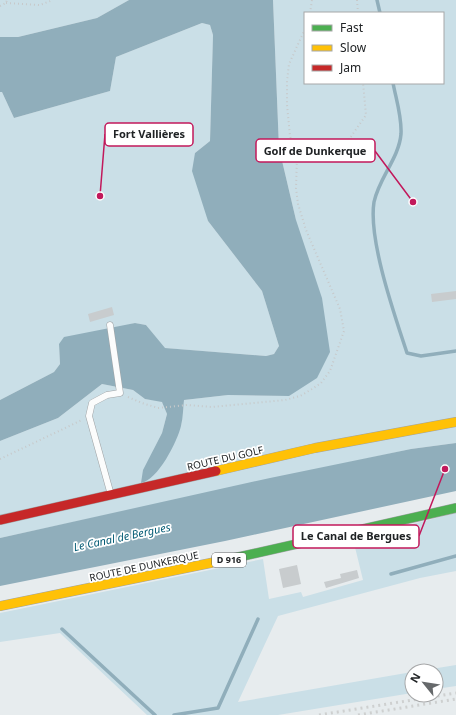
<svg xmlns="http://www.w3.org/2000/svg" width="456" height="715" viewBox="0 0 456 715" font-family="'Noto Sans',sans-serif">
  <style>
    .green { fill: #cadfe7; fill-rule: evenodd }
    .water { fill: #90aebb }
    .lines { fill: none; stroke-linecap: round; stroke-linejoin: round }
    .stream { stroke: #90aebb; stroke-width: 3.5 }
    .building { fill: #c8ccce }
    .lane-casing { stroke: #a0a3a5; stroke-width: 7 }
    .fast-casing { stroke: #a0a3a5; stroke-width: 10 }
    .slow-casing { stroke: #a0a3a5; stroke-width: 10 }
    .jam-casing { stroke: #a0a3a5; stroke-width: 10 }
    .path { stroke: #c7c9ca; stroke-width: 2; stroke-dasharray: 1 3; stroke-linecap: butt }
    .lane { stroke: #fbfcfc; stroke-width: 6 }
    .fast { stroke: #4caf50; stroke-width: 9 }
    .slow { stroke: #ffc107; stroke-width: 9 }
    .jam { stroke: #c62828; stroke-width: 9 }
    .rail { stroke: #ced0d0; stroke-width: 3; stroke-dasharray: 2 4; stroke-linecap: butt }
    .labels { text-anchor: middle; stroke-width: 3.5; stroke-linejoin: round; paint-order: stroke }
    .shield { fill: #fff; stroke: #636566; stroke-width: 1 }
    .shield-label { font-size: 9px; font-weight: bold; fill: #202325 }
    .street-label { font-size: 10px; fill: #202325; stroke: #fff }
    .water-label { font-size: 11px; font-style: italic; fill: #045c75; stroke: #fff }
    .leader { fill: none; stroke: #c2185b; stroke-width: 1.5 }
    .callout-dot { fill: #c2185b; stroke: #fff; stroke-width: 1.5 }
    .callout { fill: #fff; stroke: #c2185b; stroke-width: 1.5 }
    .callout-label { font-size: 11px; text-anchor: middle; font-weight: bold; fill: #202325 }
  </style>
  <rect width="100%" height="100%" fill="#e7ecee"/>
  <!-- green -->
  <path class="green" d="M0,0h129l-32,18 -79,19h-18z
    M273,0h183v443l-45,6 -411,89v-97l58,-23 44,-34 31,6 12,9 17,2 5,13 -5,19 -9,18 28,-25 3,-26 44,-5 61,1 7,-176 -17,-72zM305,13h138v70h-138z
    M202,23l8,2 3,10 -3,106 -15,12 13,68 54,70 17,55 -5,8 -8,2 -102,-8 -18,-23 -11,-2 -76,21 1,20 -6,8 -54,28v-308h2l12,26 96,-27 6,-34z
    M456,513v58l-36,7 -142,38 -40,86 174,-30v21l-134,22h-131l-87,-82 -60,9v-29l263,-54 6,40 32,-7 2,5 60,-17 -10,-41z
    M456,665v21l-20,3v-18h-17z"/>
  <!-- water -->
  <path class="water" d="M129,0h144l6,148 17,72 26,78 8,54 -13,26 -28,18 -61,-1 -44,5c-1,9 -1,18 -3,26 -4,16 -23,54 -40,57l2,-13 19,-37 5,-19 -5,-12 -17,-3 -12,-9 -31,-6 -44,34 -58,23v-41l54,-28 6,-8 -1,-20 5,-7 71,-14 11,2 19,23 101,8 8,-2 5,-8 -17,-55 -54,-70 -16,-50 3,-18 15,-12 3,-106 -3,-10 -8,-2 -86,34 -6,34 -96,27 -12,-26h-2v-55h18l79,-19z
    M456,443v48l-231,50 -225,45v-48l270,-60 141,-29z"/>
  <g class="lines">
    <!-- stream -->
    <path class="stream" d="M377,0l3,13
      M393,83c3,16 9,34 8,51 -2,24 -22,44 -27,68 -6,38 21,114 33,151l14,3 35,-5
      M391,574l65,-18
      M62,629l93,86
      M174,715l44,-7 40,-89"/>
  </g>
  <!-- building -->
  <path class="building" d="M456,291v8l-24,3 -1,-8z
    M112,307l2,8 -24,7 -2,-8z
    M297,565l4,19 -18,4 -4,-19z
    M357,570l2,8 -33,10 -2,-6 17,-4 -1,-4z"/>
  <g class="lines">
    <!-- lane casing -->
    <g class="lane-casing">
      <path id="lane" d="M110,325l10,68 -13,2 -15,8 -3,13 22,79"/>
    </g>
    <!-- fast casing -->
    <g class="fast-casing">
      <path id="fast" d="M230,559l226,-51"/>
    </g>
    <!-- slow casing -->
    <g class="slow-casing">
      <path id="slow" d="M216,471l99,-23 141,-26
        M0,606l230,-47"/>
    </g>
    <!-- jam casing -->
    <g class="jam-casing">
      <path id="jam" d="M0,520l216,-49"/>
    </g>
    <!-- path -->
    <path class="path" d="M357,0l1,13
      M6,3l34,2 13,-5
      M0,6l6,-3 1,-3
      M310,13l2,-13
      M297,156l17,5 15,-2 21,-21 16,-23 -3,-32
      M128,397l14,6 16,5 29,-3 25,2 73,-7 15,-4 12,-7 9,-6 9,-12 14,-40 -4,-22 -34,-79 -8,-26 -2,-16 1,-32 -7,-20 -3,-31v-24l2,-17 16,-35
      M0,459l82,-39"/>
    <!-- lane -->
    <use href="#lane" class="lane"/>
    <!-- fast -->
    <use href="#fast" class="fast"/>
    <!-- slow -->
    <use href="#slow" class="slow"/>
    <!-- jam -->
    <use href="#jam" class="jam"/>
    <!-- rail -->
    <path class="rail" d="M319,715l137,-22
      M358,715l98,-16"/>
  </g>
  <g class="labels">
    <!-- shield labels -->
    <rect class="shield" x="212" y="553" width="34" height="14" rx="3"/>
    <g class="shield-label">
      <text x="229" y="563">D 916</text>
    </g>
    <!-- street labels -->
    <g class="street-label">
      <text transform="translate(225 458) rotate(-13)" y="4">ROUTE DU GOLF</text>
      <text transform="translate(144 566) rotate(-12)" y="4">ROUTE DE DUNKERQUE</text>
    </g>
    <!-- water labels -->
    <g class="water-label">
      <text transform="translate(122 537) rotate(-12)" y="4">Le Canal de Bergues</text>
    </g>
  </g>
  <!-- callouts -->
  <path class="leader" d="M100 196L105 134M413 202L375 151M445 469L419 536"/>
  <g class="callout-dot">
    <circle cx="100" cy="196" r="4"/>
    <circle cx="413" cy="202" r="4"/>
    <circle cx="445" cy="469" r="4"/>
  </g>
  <g class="callout">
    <rect x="105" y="123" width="88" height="23" rx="4"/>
    <rect x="256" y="139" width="119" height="23" rx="4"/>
    <rect x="293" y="525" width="126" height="23" rx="4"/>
  </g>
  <g class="callout-label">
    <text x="149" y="138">Fort Vallières</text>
    <text x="315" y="155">Golf de Dunkerque</text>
    <text x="356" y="540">Le Canal de Bergues</text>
  </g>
  <!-- legend -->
  <rect x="304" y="12" width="140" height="72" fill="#ffffff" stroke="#a6a7a8"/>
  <rect x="312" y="25" width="20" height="6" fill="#4caf50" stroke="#a6a7a8"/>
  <text x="340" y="32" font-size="12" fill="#202325">Fast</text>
  <rect x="312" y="45" width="20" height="6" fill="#ffc107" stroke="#a6a7a8"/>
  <text x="340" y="52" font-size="12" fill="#202325">Slow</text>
  <rect x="312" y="65" width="20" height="6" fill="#c62828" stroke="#a6a7a8"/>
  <text x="340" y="72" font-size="12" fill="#202325">Jam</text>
  <!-- north arrow -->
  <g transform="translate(424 683) rotate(300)"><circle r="19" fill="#ffffff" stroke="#a6a7a8"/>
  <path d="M0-3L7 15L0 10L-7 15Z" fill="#66696b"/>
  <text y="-6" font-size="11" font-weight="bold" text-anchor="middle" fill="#202325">N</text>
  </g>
</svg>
